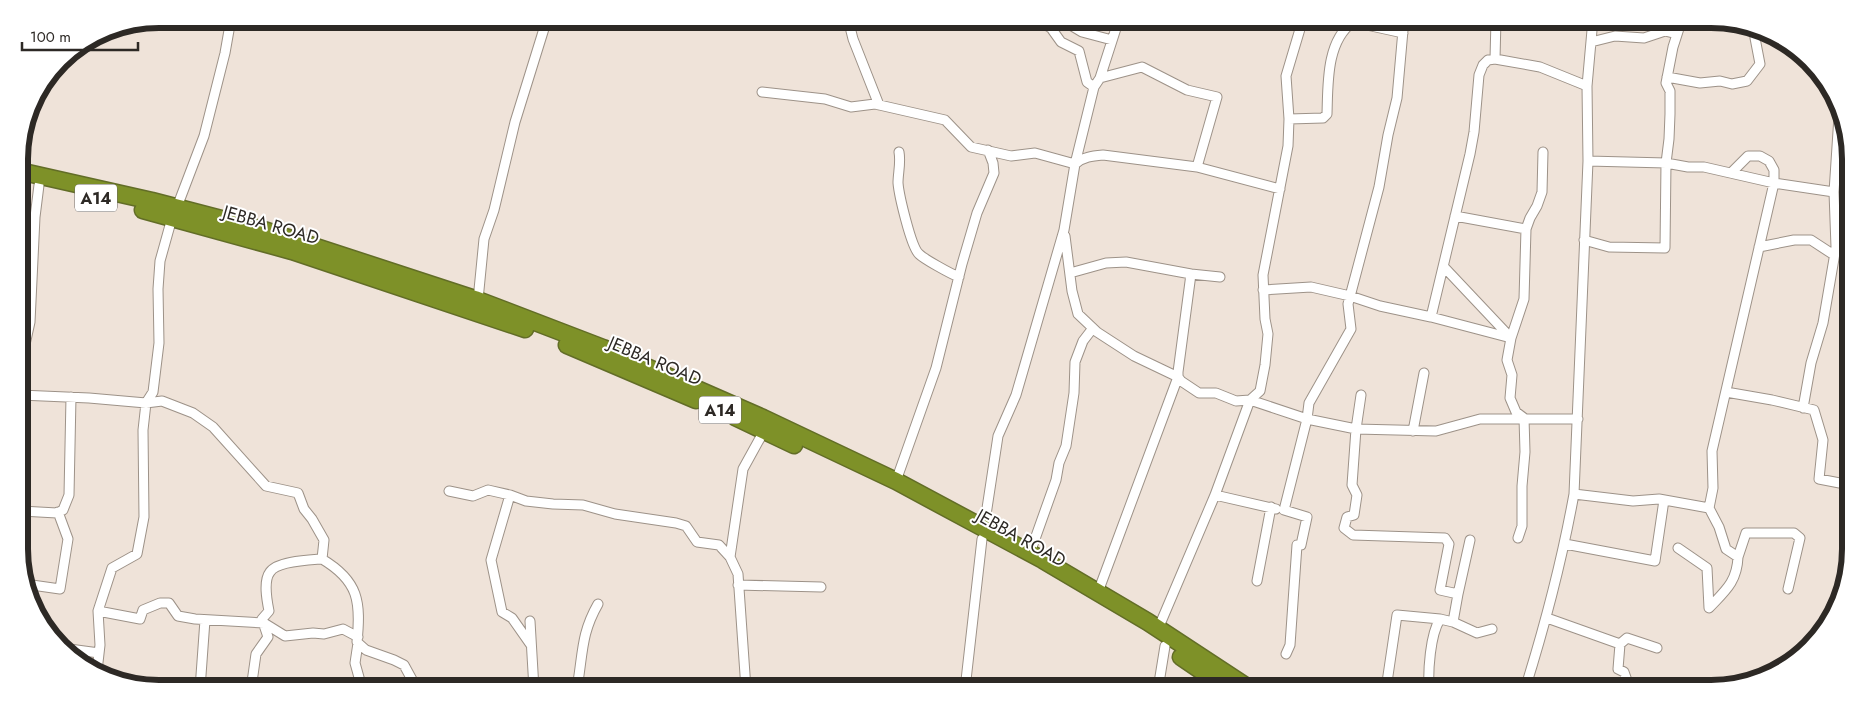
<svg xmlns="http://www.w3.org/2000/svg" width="1869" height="708" viewBox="0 0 1869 708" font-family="Jost,sans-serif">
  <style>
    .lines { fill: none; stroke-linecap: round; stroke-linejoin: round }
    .street-casing { stroke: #9d9288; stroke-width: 11 }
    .highway-casing { stroke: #626d27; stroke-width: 19 }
    .street { stroke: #fff; stroke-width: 9 }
    .highway { stroke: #7e9128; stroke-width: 16 }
    .labels { text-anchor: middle; stroke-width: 4; stroke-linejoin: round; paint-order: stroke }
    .shield { fill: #fff; stroke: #6c6966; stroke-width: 1 }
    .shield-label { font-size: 16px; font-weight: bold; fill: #2d2925 }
    .street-label { font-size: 18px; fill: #2d2925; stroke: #fff }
    .rim { fill: none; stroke: #2d2925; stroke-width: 6 }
  </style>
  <rect width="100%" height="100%" fill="#efe3d9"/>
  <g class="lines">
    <!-- street casing -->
    <g class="street-casing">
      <path id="street" d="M848,19l5,20 26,66
        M1026,19l36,1 20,12 30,8
        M1038,19l-1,1 14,8 10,14 18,9 8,31 7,5
        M1591,42l24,-6 29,2 21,-7 12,3
        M1495,59l1,-40
        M1667,77l33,6 20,-2 12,3 15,-3 13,-17 -5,-26v-12
        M1100,78l42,-11 45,23 30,7 -20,70 83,22
        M1587,86l6,-67
        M762,92l63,7 26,8 24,-3 70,16 26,27 40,9 24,-3 40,11c8,-7 17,-8 28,-9l94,12
        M1289,119l34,-1 4,-4c1,-29 -1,-73 26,-92l50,11
        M899,152c2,11 -1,21 -1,31 1,12 13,64 21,71 5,5 32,20 40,23
        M1588,161l78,2 22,4h16l70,16 60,9 5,-76
        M177,207l27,-71 21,-83 6,-34
        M1455,216l71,13
        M1065,236l7,55 6,23 19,18 37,24 44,21 -80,215
        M1584,240l25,7 56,1 1,-85 3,-24 1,-25v-23l-4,-8 7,-36 9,-28
        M1759,247l35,-7h17l23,15
        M1444,267l67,71
        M1070,273l36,-10 20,-1 65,12
        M1220,277l-29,-3 -13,98v5l3,4 18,12h17l20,8 14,-1 57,19 49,10 -4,56 5,10 -3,20 -7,2 -3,11 9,7 92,3 4,6 -9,46 18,4 12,-54
        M1263,290l48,-3 39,9 30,10 51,11 80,21
        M478,300l6,-61 10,-29 21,-88 32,-103
        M1431,317l39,-163 4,-22 5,-57 4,-10 5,-5 7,-1 45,8 47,19 1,75 -14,333c-12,66 -29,131 -49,195
        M20,367l10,-45 5,-105 4,-32
        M1726,392l46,8 42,10 9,30 -4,39 31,6
        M20,395l69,3 57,5 16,-2 31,12 20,14 53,59 32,7 6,16 8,10 12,21 -2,19c37,22 39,43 35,83l9,8 28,10 10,5 12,22 4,2
        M1361,395l-5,34 80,2 44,-12h98
        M1803,408l8,-45 12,-40 13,-76 -2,-55
        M1413,431l11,-58
        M896,481l40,-113 26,-104 15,-51 17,-40 -1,-10 -5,-13
        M449,491l24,5 15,-6 22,5 16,6 27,3 30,1 32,9 61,9 10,3 11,16 22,3 11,12 8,17 8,115
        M1574,494l59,7 26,-2 50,9 4,-20 -1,-37 62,-268v-13l-5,-9 -9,-5h-12l-17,17
        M510,495l-19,65 11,52 10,6 19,27
        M1215,495l61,14
        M21,511l36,2 6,-3 6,-15 2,-98
        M984,528l14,-92 18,-41 48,-165 11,-66 19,-77 6,-9 19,-59
        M1518,538l4,-12v-40l3,-34 -1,-34 -8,-6 -6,-14 2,-23 -5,-15 4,-22 13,-39 2,-70 4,-11 7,-12 5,-14 1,-40
        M1565,544l90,17 9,-61
        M1678,548l29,20 2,40c16,-17 28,-26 29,-51l-12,-8 -7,-22 -10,-19
        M1030,553l26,-73 3,-17 7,-17 8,-53 1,-31 8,-21 10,-13
        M730,557l13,-88 21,-38
        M1738,557l8,-24h48l6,5 -12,51
        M1257,581l14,-74
        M25,584l35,5 8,-50 -10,-27
        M738,585l83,2
        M1458,594l-5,28 24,11 15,-4
        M98,611l42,8 3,-9 17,-7h9l9,13 17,3 69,4 21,13 28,-3 11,1 19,-5 15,8
        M1547,618l73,26 7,-6 30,10
        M530,621l4,68
        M1158,629l57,-134 35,-95 10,-9 5,-26 3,-31 -3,-15 -2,-44 25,-129 1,-27 -3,-43 17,-57
        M1620,644l-2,25 6,3 6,17
        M62,648l37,5
        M1286,654l4,-9 7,-100h4l6,-28 -23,-7 23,-91 2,-16 42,-74 -3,-25 31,-117 9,-52 9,-37 7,-79
        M97,671l3,-26 -2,-34 14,-43 25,-14 7,-37 -1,-87 3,-27 7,-11 6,-49 -1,-54 2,-28 12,-43
        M200,689l5,-69
        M251,689l5,-35 12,-17 -6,-18 7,-8c-2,-10 -6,-30 1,-39 7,-11 40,-12 52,-13
        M355,689l5,-8 -5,-18 3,-20
        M578,689v-7c5,-32 4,-50 20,-78
        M888,689l77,-6
        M965,689l17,-150
        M1158,689l7,-43
        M1386,689l11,-74 43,4
        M1429,689c-1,-18 1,-54 11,-70l13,3"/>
    </g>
    <!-- highway casing -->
    <g class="highway-casing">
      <path id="highway" d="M19,171l133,30 115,30 208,68 128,49 160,70 133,63 147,79 105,62 102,67
        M143,210l149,41 233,78
        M567,345l129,55
        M735,417l59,28
        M1181,657l47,32"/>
    </g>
    <!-- street -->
    <use href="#street" class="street"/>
    <!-- highway -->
    <use href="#highway" class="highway"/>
  </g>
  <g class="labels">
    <!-- shield labels -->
    <g class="shield">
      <rect x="75" y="184.5" width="42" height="27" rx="4"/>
      <rect x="699" y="396.5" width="42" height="27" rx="4"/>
    </g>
    <g class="shield-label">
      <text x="96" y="204">A14</text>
      <text x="720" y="416">A14</text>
    </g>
    <!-- street labels -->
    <g class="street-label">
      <text transform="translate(271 225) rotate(16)" y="6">JEBBA ROAD</text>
      <text transform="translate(655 361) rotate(23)" y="6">JEBBA ROAD</text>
      <text transform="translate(1021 538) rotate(29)" y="6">JEBBA ROAD</text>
    </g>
  </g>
  <!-- crop -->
  <path d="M0 0H1869V708H0ZM159 28H1711A131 131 0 0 1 1842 159V549A131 131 0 0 1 1711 680H159A131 131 0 0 1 28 549V159A131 131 0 0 1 159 28Z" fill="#fff" fill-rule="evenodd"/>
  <path class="rim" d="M159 28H1711A131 131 0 0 1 1842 159V549A131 131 0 0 1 1711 680H159A131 131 0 0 1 28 549V159A131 131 0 0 1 159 28Z"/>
  <!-- scale -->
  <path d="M22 42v8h116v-8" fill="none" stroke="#2d2925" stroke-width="2.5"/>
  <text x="30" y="42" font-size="15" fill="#2d2925" stroke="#ffffff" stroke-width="4" paint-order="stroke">100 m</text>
</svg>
